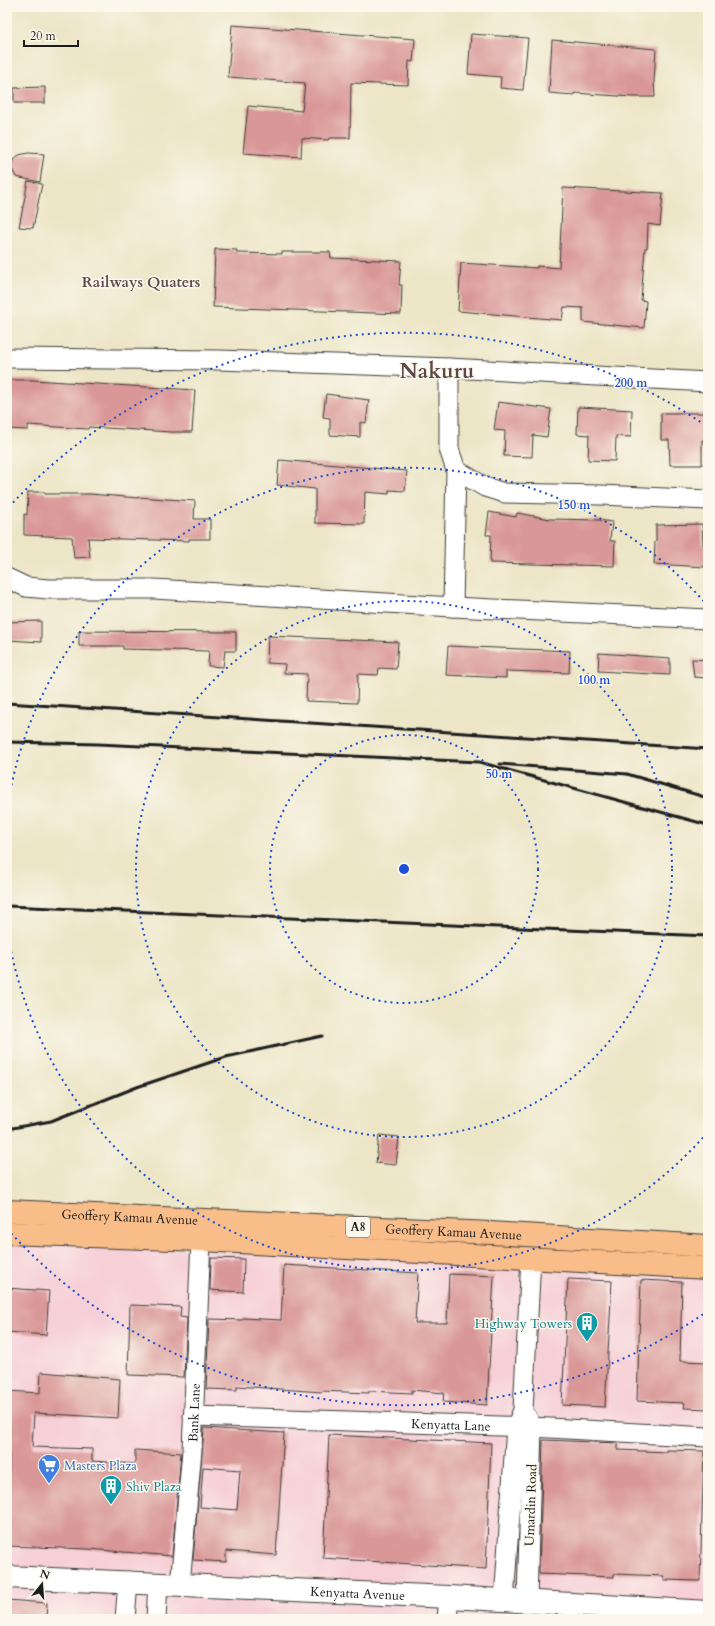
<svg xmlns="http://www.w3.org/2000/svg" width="715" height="1626" viewBox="0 0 715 1626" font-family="Cardo,serif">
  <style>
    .built { fill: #f6cfd7 }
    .building { fill: #d99897; fill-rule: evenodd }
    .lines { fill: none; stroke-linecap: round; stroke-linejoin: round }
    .minor-casing { stroke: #3b3a36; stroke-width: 21 }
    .tertiary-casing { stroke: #3b3a36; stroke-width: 24 }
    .trunk-casing { stroke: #3b3a36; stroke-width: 24 }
    .minor { stroke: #fff; stroke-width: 19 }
    .tertiary { stroke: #fff; stroke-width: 22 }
    .trunk { stroke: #f8bd89; stroke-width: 22 }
    .rail { stroke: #1c1c1c; stroke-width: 3 }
    .ring { fill: none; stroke: #1d4ed8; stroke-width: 2; stroke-dasharray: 2 4 }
    .labels { text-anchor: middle; stroke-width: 3; stroke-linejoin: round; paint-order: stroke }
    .shield { fill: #fbf7ec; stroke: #5f5e5a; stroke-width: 1 }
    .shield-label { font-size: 12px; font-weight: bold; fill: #1c1c1c }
    .street-label { font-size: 13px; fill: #1c1c1c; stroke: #fbf7ec }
    .culture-label { font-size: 13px; fill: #0d838f; stroke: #fbf7ec; text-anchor: end }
    .shop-label { font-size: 13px; fill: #366cbe; stroke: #fbf7ec; text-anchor: start }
    .quarter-label { font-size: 15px; font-weight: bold; fill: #5e4747; stroke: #fbf7ec }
    .town-label { font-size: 21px; font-weight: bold; fill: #5e4747; stroke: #fbf7ec }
    .centre { fill: #1d4ed8; stroke: #fbf7ec; stroke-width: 2 }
    .ring-label { font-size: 12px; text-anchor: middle; font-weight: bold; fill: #1d4ed8; stroke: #fbf7ec; stroke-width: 3; stroke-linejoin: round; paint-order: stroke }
  </style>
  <rect width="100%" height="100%" fill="#fbf7ec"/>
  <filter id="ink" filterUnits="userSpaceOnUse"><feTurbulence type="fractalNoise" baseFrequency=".025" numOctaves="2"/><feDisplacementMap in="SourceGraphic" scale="8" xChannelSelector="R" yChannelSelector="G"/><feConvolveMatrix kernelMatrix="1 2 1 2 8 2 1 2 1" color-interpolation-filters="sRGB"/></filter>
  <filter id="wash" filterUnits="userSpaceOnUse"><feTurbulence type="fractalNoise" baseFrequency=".012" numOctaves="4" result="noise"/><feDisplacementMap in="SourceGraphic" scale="16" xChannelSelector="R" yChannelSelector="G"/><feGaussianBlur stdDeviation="0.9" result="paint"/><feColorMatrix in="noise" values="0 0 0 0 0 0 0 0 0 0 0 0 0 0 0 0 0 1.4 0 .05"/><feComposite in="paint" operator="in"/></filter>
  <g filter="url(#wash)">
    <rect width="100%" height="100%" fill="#ece5c6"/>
    <!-- built -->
    <path class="built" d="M7,1240l701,35v344h-701z"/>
    <g id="blocks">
      <!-- building -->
      <path class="building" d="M232,25l183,14 -2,23 -4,-1 -1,24 -57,-2 -1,55h-21l-1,2 -26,-2 -1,19 -58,-4 5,-47 54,5 3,-28 -77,-6z
        M471,34l57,4 -5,52 -23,-2 1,-11 -33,-3z
        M552,40l104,9 -2,32 1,16h-22l-59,-4v2l-25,-2z
        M45,87v16h-31v-15z
        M28,153l16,1 -4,28 -24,-5 -5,-10 2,-7 6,-5z
        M28,181l14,3 -9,44 -14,-1z
        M563,188l100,5 -3,33 -12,-2 -1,24h-2l-4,52 5,1 -2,27 -61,-6v-14l-19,-1 -2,13 -104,-9 3,-48 76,5v-2l22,2z
        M215,249l22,1v3l45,1v-2h48l1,6 70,3 -2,24h3l-1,29 -188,-7z
        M7,380h26l162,10 -3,42h-21l-82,-5 -1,2 -60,-4v5l-21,-1z
        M326,394l43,6 -3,23 -6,-1v15l-30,-2v-17l-7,-1z
        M498,402l53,7 -4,28 -14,-2 -1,22 -28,-1 1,-25 -11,-1z
        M578,407l54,3 -1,27 -15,-1 -1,25 -27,-1 1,-25 -12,-1z
        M661,413h47v27h-6v25h-32l-1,-25h-8z
        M279,460l128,11 -2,20 -16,-1v4l-24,-2 -1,32 -49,-1v-34l-38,-4z
        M28,492h17v2h45l48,4v-1l57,4 -1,18h16v20h-21v2l-101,-3 2,19 -16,1 -2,-21 -48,-2v-21l3,1z
        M489,512l27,5 1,-4 33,6 49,1 13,2 -2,19h5l-1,25 -124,-3 1,-28h-5z
        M702,524l1,21h3l-1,22 -51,-3 1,-22h1v-17z
        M41,621v21l-34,-2v-18z
        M79,631l157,1v19h-11l-2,16 -15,-1 1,-15 -86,-2v-3h-44z
        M268,636l130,6 -2,27 -17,-1 -1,7 -20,-1 -1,29 -51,-2 1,-27 -23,-1 1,-9 -18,-1z
        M448,646l122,5 -1,22 -63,-2v7l-60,-3z
        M599,653l71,5v17l-72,-4z
        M692,659l16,1v18l-14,-1z
        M379,1135l20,2 -3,28 -20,-2z
        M211,1258l33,1 -1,33 -33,-2z
        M284,1265l134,8 -3,50h32l2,-49 45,2 -7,129 -44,-3 1,-9 -32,-3v3l-43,-2v2l-47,-2v1l-85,-6v4l-31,-1 3,-70 33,1 1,-2 38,2z
        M568,1279l44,2 -7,126 -43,-2z
        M641,1280l41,2 -2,79 28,1v47l-24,-1 1,-5 -48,-2z
        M7,1288l42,3 -3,44 -39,-3z
        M130,1305l51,2 -1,10 7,1 -3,59 -56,-2z
        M41,1372l79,7 -2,39 -84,-5 -2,34 60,2v12l43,3v-14l46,3 -9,103 -84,-7 -81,-3 3,-119h-3v-36l33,2z
        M204,1428l80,5 -8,122 -50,-4v11l-33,-2zM203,1467l37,3 -3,40 -37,-3z
        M329,1435l162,8 -5,126 -163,-11z
        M543,1440l75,3v7l49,2v-2l37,1 -4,130 -36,-1v-4l-50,-2v3l-75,-3z
        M7,1600l40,3 -1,16h-39z"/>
    </g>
  </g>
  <g filter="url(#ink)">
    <use href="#blocks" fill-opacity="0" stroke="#3b3a36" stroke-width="1"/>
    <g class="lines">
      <!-- minor casing -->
      <g class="minor-casing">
        <g id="minor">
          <path d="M7,358l212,2 230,8 259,14"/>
          <path d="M449,368v81l7,21 29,17 19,6 97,2 107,5"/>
          <path d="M7,578l19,9 22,2h106l299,18 255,12"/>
          <path d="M453,607l3,-137"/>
          <path id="s1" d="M193,1416l339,11 176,10"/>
          <path d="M527,1417l5,10 -5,174"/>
          <path id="s2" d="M180,1585l12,-135 9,-210"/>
          <path d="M504,1600l12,-173 7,-17 8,-152"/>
          <path d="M125,1619l3,-38"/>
          <path d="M156,1619l2,-36"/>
          <path d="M447,1619l2,-22"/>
        </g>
      </g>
      <!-- tertiary casing -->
      <g class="tertiary-casing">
        <g id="tertiary">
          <path id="s3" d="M7,1577l442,20 259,15"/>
        </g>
      </g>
      <!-- trunk casing -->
      <g class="trunk-casing">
        <g id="trunk">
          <path id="s4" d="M7,1211l484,22 217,13"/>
          <path d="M7,1233l194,7 507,28"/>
        </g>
      </g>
      <!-- minor -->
      <use href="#minor" class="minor"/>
      <!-- tertiary -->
      <use href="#tertiary" class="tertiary"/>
      <!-- trunk -->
      <use href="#trunk" class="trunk"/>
      <!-- rail -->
      <path class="rail" d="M7,703l701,46
        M7,742l91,2 381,18 229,63
        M500,764l127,10 81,24
        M7,906l701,30
        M7,1129l44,-8 86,-34 89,-30 96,-21"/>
    </g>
  </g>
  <!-- distance rings -->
  <g class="ring">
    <circle cx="404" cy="869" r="134"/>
    <circle cx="404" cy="869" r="268"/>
    <path d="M707 1133A402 402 0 0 1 8 935M8 803A402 402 0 0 1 707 605"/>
    <path d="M708 1311A536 536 0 0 1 9 1231M9 507A536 536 0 0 1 708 427"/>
  </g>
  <!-- icons -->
  <defs>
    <g id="building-pin" transform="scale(1.15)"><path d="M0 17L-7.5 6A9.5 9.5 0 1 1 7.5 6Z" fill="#0f9aa8" stroke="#fbf7ec"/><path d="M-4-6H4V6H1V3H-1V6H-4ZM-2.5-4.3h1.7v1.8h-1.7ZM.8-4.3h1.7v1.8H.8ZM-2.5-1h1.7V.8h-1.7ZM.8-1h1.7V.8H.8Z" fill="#fff"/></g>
    <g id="supermarket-pin" transform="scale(1.15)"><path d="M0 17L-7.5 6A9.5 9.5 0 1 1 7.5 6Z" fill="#3f7fe0" stroke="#fbf7ec"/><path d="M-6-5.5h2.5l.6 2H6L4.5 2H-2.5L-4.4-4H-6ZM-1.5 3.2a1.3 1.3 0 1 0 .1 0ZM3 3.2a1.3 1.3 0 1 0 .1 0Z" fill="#fff"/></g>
  </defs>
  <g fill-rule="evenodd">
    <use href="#building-pin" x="587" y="1323"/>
    <use href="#supermarket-pin" x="49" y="1465"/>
    <use href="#building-pin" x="111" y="1486"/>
  </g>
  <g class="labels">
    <!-- shield labels -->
    <rect class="shield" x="346" y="1217" width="24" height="20" rx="3"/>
    <g class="shield-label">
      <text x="358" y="1231">A8</text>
    </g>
    <!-- street labels -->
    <g class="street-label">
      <text dy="5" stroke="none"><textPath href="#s4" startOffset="123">Geoffery Kamau Avenue</textPath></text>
      <text dy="5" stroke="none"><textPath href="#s4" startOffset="447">Geoffery Kamau Avenue</textPath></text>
      <text dy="5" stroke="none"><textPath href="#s2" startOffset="173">Bank Lane</textPath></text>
      <text dy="5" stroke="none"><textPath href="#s1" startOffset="258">Kenyatta Lane</textPath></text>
      <text transform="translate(530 1505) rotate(-88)" y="5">Umardin Road</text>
      <text dy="5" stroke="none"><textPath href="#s3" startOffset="351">Kenyatta Avenue</textPath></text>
    </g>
    <!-- culture labels -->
    <g class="culture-label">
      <text x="572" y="1328">Highway Towers</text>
      <text x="126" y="1491" text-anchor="start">Shiv Plaza</text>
    </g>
    <!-- shop labels -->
    <g class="shop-label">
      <text x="64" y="1470">Masters Plaza</text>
    </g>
    <!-- quarter labels -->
    <g class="quarter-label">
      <text x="141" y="287">Railways Quaters</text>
    </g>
    <!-- town labels -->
    <g class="town-label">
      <text x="437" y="378">Nakuru</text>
    </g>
  </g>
  <circle cx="404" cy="869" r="6" class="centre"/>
  <g class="ring-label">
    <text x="631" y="387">200 m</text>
    <text x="574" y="509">150 m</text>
    <text x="594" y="684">100 m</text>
    <text x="499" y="778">50 m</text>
  </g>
  <!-- margin -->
  <rect width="715" height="1626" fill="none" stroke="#fbf7ec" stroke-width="24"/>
  <!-- north arrow -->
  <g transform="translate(42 1584) rotate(17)" stroke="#fbf7ec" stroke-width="3" paint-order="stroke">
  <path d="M0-3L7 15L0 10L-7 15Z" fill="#1c1c1c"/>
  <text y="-6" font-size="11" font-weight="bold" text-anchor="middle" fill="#1c1c1c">N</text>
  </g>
  <!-- scale -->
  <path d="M24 40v6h54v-6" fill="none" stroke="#1c1c1c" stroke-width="2"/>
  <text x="30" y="40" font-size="12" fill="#1c1c1c" stroke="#fbf7ec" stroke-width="3" paint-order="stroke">20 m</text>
</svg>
